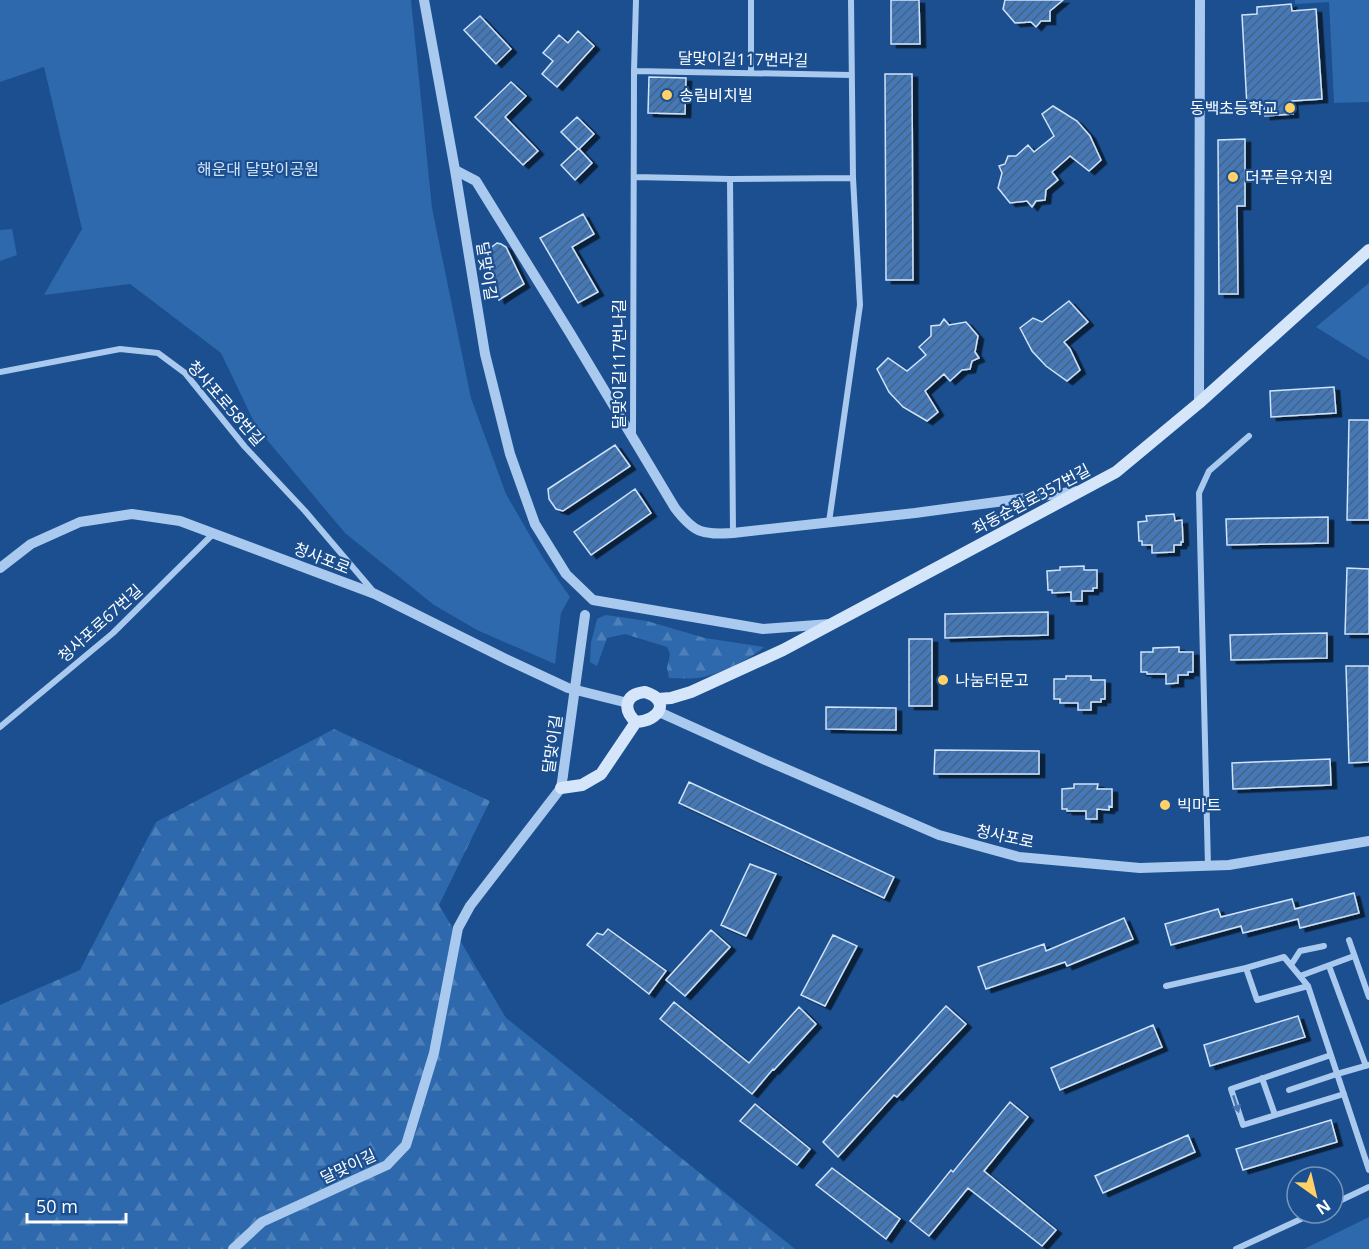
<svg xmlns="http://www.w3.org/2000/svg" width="1369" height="1249" viewBox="0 0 1369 1249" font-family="'Open Sans','Noto Sans KR',sans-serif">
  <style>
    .forest { fill: url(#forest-firs) }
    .park { fill: #2e69ad }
    .building { fill: url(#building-hatch); stroke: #cfe3fa; stroke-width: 1.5; filter: url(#shadow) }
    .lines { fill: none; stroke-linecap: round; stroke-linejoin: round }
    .minor { stroke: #a9c9ee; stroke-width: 6 }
    .tertiary { stroke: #a9c9ee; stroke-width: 10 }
    .secondary { stroke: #d6e6fa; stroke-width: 12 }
    .tertiary-bridge { stroke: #a9c9ee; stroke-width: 10 }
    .oneway { fill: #4674ac }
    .poi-dot { fill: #ffd166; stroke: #1b4f8f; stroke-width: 2 }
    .labels { text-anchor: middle; stroke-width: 4.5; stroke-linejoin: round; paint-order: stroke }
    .street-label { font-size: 16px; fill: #fff; stroke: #1b4f8f }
    .poi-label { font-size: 16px; fill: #fff; stroke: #1b4f8f; text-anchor: start }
    .park-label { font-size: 16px; fill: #cfe3fa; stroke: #1b4f8f }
  </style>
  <defs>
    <pattern id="forest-firs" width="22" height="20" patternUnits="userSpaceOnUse" patternTransform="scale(1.5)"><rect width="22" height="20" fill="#2e69ad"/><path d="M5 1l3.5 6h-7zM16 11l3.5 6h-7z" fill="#4d80b9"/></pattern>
    <pattern id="building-hatch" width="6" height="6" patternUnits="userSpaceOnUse" patternTransform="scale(1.5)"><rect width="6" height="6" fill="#4478b7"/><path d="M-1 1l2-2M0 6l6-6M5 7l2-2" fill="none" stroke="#486282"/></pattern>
    <filter id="shadow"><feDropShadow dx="5.5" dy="3.5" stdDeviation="0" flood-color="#0009"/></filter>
  </defs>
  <rect width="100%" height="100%" fill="#1b4f8f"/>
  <!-- forest -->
  <path class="forest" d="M606,615l41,6 58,17 59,9c-10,10 -51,30 -66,31 -9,1 -19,0 -29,0l-2,-10 3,-14 -3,-7 -42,-13 -18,4 -10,28 -7,-4 1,-19 6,-24z
    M334,729l156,72 -51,104 67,113 289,231h-795v-244l80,-35 76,-148z"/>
  <!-- park -->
  <path class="park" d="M0,0h411l21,208 39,190 35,96 37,64 27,39 -9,16 -6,51 -78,-34 -43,-25 -89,-72 -88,-105 -36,-75 -91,-69 -86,11 38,-66 -38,-162 -44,15z
    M1295,0h74v102l-35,1 -5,-101 -34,2z
    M12,229l5,26 -17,6v-31z
    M1369,283v77l-53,-33z
    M1369,1217v32h-65z"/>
  <!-- building -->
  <path class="building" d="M891,0h28l1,44h-29z
    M1005,0h58l-13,11v10h-9l-5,6 -5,-5 -16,1 -12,-14z
    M1291,4l1,7 24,-2 6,90 -30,2 1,13 -28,2 -1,-10 -17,1 -5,-92 15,-1v-7z
    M480,16l31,33 -15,15 -32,-34z
    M578,31l16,15 -37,41 -15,-13 11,-13 -10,-8 16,-18 9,8z
    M885,74h27l1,206h-27z
    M649,77l37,1 -1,36 -37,-1z
    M511,82l15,14 -21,21 33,34 -15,14 -48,-48z
    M1053,106l24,15 13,15 11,24 -12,11 -19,-15 -18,16 6,8 -12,10 -1,10 -9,1 -4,6 -5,-6 -17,2 -12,-15 4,-15 -3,-7 6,-2 3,-8h8l12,-11 6,7 20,-16 -12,-22z
    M577,117l17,17 -15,15 13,14 -17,17 -14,-15 17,-16 -17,-17z
    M1245,139v67h-8l1,88h-19l-1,-154z
    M583,214l11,20 -22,13 26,45 -20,11 -38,-65z
    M497,243l4,1 5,3 18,37 -25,16 -11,-45 1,-6z
    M1069,301l19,21 -24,20 6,7 10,21 -13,11 -21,-15 -14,-15 -12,-23 13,-10 9,4z
    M944,319l5,6 17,-3 12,14 -3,16 4,6 -7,3 -2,8 -8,1 -12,11 -6,-7 -19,17 13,21 -11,9 -24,-14 -14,-15 -12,-23 11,-11 19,13 19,-16 -7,-8 12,-11v-10l9,-1z
    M1334,387l2,26 -65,4 -1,-26z
    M1349,420h20v100h-22z
    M615,445l15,21 -67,45 -7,-2 -7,-10 -1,-10z
    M635,489l16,24 -60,42 -17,-23z
    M1174,514l1,7 7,-1 1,22h-2v3h-7v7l-22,1v-8h-10v-4h-3l-1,-19 9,-1 -1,-5z
    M1328,517v26l-101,2 -1,-26z
    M1084,566v4h13v18h-4v3h-11v10h-11v-9l-19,1v-3h-4l-1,-19 13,-1v-3z
    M1347,568l22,1v65h-24z
    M1048,612v23l-103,3v-24z
    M1327,633v25l-96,2 -1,-25z
    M909,639h23v67h-23z
    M1179,647v5h14v20h-5v3h-10v8l-12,1v-10h-19v-2h-6v-20h12v-4z
    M1346,666h23v96l-20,1z
    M1066,676h25v4h14v19h-4v3h-10v8h-13v-7h-18v-4h-6v-20h12z
    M826,707l70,1v22l-70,-1z
    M935,750l104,1v23h-105z
    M1330,759l1,26 -98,4 -1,-26z
    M689,782l205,95 -10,21 -205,-95z
    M1074,784h24l-1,5h15v18l-3,-1v4l-12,-1v10h-11v-8h-19v-2h-5v-20l12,-1z
    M750,864l26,10 -30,62 -25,-11z
    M1354,893l5,20 -59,15 -2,-9 -55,14 -2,-7 -70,19 -6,-21 53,-15 3,8 71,-18 3,10z
    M1124,918l9,21 -66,27 -2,-4 -79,27 -8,-22 66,-23 2,7z
    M608,929l58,42 -17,23 -62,-49 10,-12 6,2z
    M711,930l19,17 -45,49 -19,-16z
    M833,935l24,11 -32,60 -24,-11z
    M674,1002l75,61 50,-56 17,17 -42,46 -1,-1 -21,25 -92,-75z
    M946,1006l20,18 -69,73 -3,-2 -56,62 -15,-15z
    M1298,1016l7,21 -95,29 -6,-21z
    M1153,1025l9,22 -102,43 -9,-22z
    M1010,1102l18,15 -44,54 72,59 -14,16 -74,-58 -39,48 -19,-15 41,-51 2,2z
    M755,1104l55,45 -13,16 -57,-44z
    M1331,1120l6,22 -94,28 -7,-21z
    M1188,1135l7,17 -92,41 -8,-17z
    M832,1168l68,51 -14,20 -70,-54z"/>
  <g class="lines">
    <!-- minor -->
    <path class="minor" d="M634,71l217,4
      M751,73v-73
      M634,177l96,2 123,-1
      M730,179l3,354
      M0,372l120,-23 38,4 27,20 60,74 60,64 68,80
      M633,436l1,-365 2,-71
      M829,522l31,-217 -7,-127 -2,-178
      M0,727l113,-94 101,-100
      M1208,866l-9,-373 10,-22 40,-35
      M1349,940l20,57
      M1291,965l9,-14 24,-5
      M1329,966l37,100
      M1246,968l38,-11 24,29
      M1300,976l54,-20
      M1166,986l80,-18 11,32 51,-14 61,184
      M1331,1055l-100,34 12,36 101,-31
      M1262,1078l13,37
      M1289,1090l48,-16 32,-9
      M1333,1204l36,-17
      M1236,1249l78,-36"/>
    <!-- tertiary -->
    <path class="tertiary" d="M424,0l31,170 30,184 25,100 25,70 31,50 27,26
      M455,170l21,11 94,152 105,175c19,25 27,27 58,25l182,-20 163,-22
      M1199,403l1,-403
      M0,568l31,-24 49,-22 52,-8 48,7 195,73 133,66 60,28 60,15
      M593,600l170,29 67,-5
      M659,712l104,47 176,76 80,22 121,11 89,-3 140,-24
      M233,1249l29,-27 125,-57 19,-20 28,-92 24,-125 12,-22 91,-118 2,-13"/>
    <!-- secondary -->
    <path class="secondary" d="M645,692c26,8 15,29 -9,30 -14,-13 -11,-28 9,-30z
      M658,699l13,-1 20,-6 92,-42 333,-178 83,-69 170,-153
      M561,788l21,-3 19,-11 35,-52"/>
    <!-- tertiary-bridge -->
    <path class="tertiary-bridge" d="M563,775l22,-160"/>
  </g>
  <!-- one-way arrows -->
  <defs><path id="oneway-solid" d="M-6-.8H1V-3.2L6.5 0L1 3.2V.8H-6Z" transform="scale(1.5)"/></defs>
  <use class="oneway" href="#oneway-solid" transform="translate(1236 1104) rotate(72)"/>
  <!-- markers -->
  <g class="poi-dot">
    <circle cx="667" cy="95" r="6"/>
    <circle cx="1290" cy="108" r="6"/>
    <circle cx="1233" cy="177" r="6"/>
    <circle cx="943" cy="680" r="6"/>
    <circle cx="1165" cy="805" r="6"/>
  </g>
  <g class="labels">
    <!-- street labels -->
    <g class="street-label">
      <text transform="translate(743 59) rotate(1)" y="6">달맞이길117번라길</text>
      <text transform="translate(487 271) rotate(81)" y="6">달맞이길</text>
      <text transform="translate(619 364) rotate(-90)" y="6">달맞이길117번나길</text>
      <text transform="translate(226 403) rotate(49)" y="6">청사포로58번길</text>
      <text transform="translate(1031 499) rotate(-28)" y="6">좌동순환로357번길</text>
      <text transform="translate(322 558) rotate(21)" y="6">청사포로</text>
      <text transform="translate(100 623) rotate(-42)" y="6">청사포로67번길</text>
      <text transform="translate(552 744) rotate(-82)" y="6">달맞이길</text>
      <text transform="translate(1005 836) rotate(12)" y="6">청사포로</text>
      <text transform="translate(348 1166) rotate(-25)" y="6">달맞이길</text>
    </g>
    <!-- poi labels -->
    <g class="poi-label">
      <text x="679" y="101">송림비치빌</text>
      <text x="1278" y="114" text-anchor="end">동백초등학교</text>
      <text x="1245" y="183">더푸른유치원</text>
      <text x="955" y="686">나눔터문고</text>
      <text x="1177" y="811">빅마트</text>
    </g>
    <!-- park labels -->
    <g class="park-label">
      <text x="258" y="175">해운대 달맞이공원</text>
    </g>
  </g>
  <!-- north arrow -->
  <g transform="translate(1315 1195) rotate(146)"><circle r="28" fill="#1b4f8f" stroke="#7695bc" stroke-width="1.5"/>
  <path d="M0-4.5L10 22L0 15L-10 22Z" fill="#ffd166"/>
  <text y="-9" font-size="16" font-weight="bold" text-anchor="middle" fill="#ffffff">N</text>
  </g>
  <!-- scale -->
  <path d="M27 1213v9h99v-9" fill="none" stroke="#ffffff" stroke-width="3"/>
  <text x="36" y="1213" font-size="18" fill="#ffffff" stroke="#1b4f8f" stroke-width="4.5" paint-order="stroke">50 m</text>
</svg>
